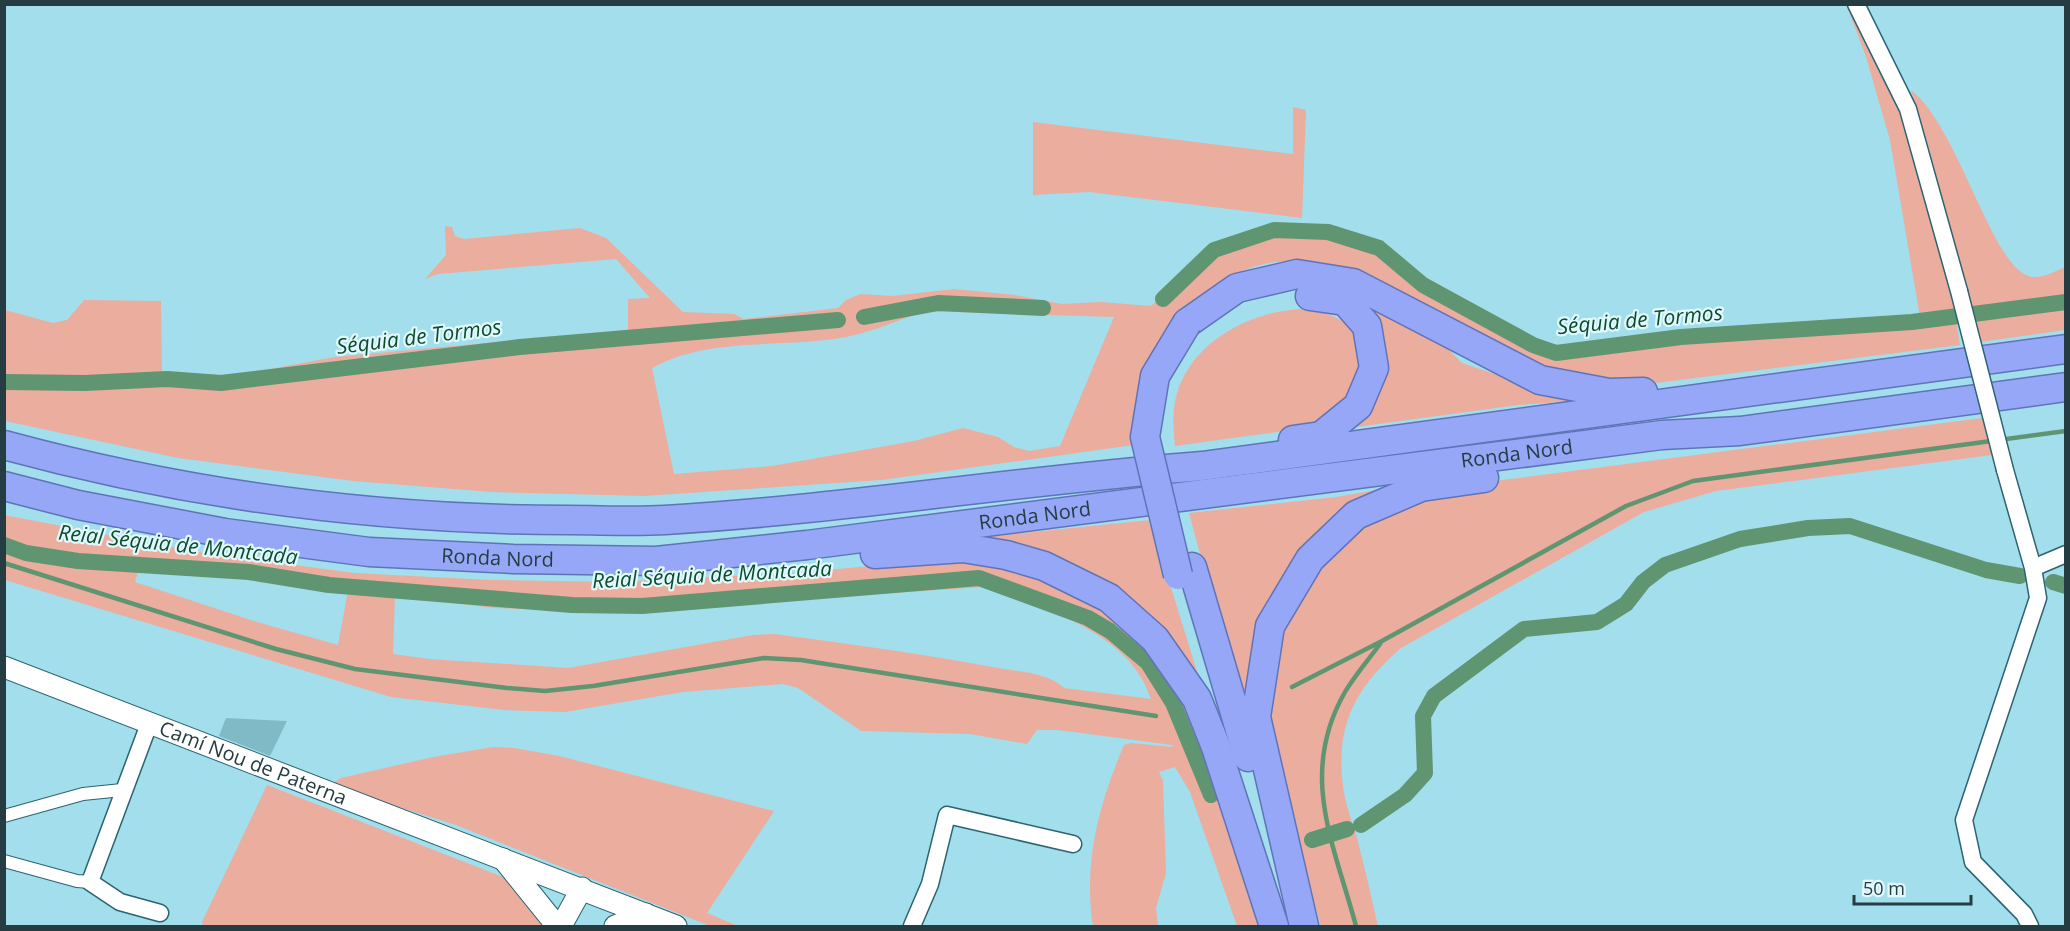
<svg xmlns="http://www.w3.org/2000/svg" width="2070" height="931" viewBox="0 0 2070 931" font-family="'Open Sans',sans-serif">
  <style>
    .green { fill: #ebad9e; fill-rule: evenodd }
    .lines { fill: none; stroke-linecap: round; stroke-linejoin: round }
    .stream { stroke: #5f9570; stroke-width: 4.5 }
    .canal { stroke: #5f9570; stroke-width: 16 }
    .building { fill: #80bac7 }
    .pedestrian-casing { stroke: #296470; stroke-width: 14 }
    .minor-casing { stroke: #296470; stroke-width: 19 }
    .tertiary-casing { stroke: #296470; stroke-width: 23 }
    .trunk-casing { stroke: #5e74b8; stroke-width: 31 }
    .pedestrian { stroke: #fff; stroke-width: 12 }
    .minor { stroke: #fff; stroke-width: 16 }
    .tertiary { stroke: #fff; stroke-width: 21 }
    .trunk { stroke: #97a7f8; stroke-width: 28 }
    .minor-bridge-casing { stroke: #296470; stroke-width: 19; stroke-linecap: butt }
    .trunk-bridge-casing { stroke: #5e74b8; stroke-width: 31; stroke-linecap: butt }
    .minor-bridge { stroke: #fff; stroke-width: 16 }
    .trunk-bridge { stroke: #97a7f8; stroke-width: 28 }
    .labels { text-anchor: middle; stroke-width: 4.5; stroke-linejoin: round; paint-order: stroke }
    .street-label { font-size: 20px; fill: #253d42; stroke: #e1f8fe }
    .water-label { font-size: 21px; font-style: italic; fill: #0b4d29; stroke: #e1f8fe }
  </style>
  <rect width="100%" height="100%" fill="#a2deec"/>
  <!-- green -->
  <path class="green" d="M1846,4l57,116 49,177 8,48 -313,39 -96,-12 -212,-105c-34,-8 -71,-10 -103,7 -8,4 -86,96 -93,108 -11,17 -10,43 -9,63l-252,35 -238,16 -152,-4 -139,-11 -175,-23 -173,-37v-111l48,13 14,-3 17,-20 77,1 1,73 75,1 98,-18 293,-27v-31l22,-1 -34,-39 -178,15 -13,5 21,-24 -1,-29 7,1 3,9 9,3 116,-11 26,10 77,74 51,2 10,5 94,-11 8,-8 15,-6 32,2 61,-7 61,6 47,9 38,-2 51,4 62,-57 61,-21 47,2 33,4 28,10 31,26 135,76 11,2 152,-18 209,-13 -30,-177 -24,-83zM925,311l189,6 -54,129 -31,5 -15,-4 -16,-10 -35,-9 -49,13 -142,25 -98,8 -22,-106c58,-32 130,-19 194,-31 26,-5 53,-17 79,-26z
    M1911,90c46,36 79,169 115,185 12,6 28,-3 39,-8v63l-85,12z
    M1293,107l13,3 -4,108 -213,-26 -56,3v-73l260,32z
    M1361,305l15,2 72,42 14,14 112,38 -56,4 -162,22 25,-38 3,-13z
    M1300,309c85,6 77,78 16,116 -7,5 -22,5 -31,6 -37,5 -74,10 -110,15 -2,-18 -3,-39 3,-56 17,-50 73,-78 122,-81z
    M1982,418l10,37 -276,36 -72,21 -243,136c-48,42 -67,80 -57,145 3,18 11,35 15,53 7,27 13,54 19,80h-57l-21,-73 -30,-122v-45l4,-34 16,-43 30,-44 41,-37 46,-25 80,-21z
    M1394,487l-31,13 -110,149 -7,48 3,38 -60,-222 147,-16z
    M4,515l194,37 156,21 136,7 126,2 180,-9 148,-14 80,11 70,33 53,46 44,66 68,211h-22l-47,-134 -15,-25 -16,5 4,9 3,92 -10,35 2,18h-65c-10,-64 6,-122 31,-181l7,-2 42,4 -1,-2 -114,-15h-21l-10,14 -57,-10 -109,-3 -63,-43 -15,-4 -100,8 -118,20 -61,-2 -113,-13 -386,-117zM138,572l107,5 103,14 -10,54 -81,-23 -122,-40zM983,587c59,21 147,44 168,112l-87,-11c-17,-16 -44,-16 -66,-20 -74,-14 -149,-24 -224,-34l-21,1 -185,33 -139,-9 -36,-5 2,-58 99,12 116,4z
    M1150,520l59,190 -74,-104 -188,-65z
    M493,747l21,1 45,8 215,55 -67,102 31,13h-28l-254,-101 -102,-32 -21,-10 8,-5 92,-21z
    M267,785l246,96 38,45h-348l-1,-4z"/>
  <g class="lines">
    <!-- stream -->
    <path class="stream" d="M4,563l272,86 79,20 152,19 38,3 48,-5 171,-28 37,2 355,56
      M1292,687l90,-46 244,-135 67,-25 373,-50
      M1356,926c-22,-82 -58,-152 -11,-234 10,-17 24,-33 35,-48"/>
    <!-- canal -->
    <path class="canal" d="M1163,299l51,-49 60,-20 54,2 51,16 44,37 110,60 23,8 125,-16 231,-15 154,-20
      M864,317l74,-14 105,5
      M4,382l81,1 82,-4 54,4 299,-36 318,-27
      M4,545l22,8 52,8 171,11 80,13 243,20 70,1 337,-28 109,40 22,13 38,32 25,40 38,92
      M2053,582l13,4
      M1361,825l44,-30 20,-22 -2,-57 11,-20 90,-67 73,-7 29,-18 17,-22 22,-17 75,-26 68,-11 42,-2 136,44 34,6
      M1312,840l35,-11"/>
  </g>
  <!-- building -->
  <path class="building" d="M226,718l61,3 -17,35 -51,-20z"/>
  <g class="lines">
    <!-- pedestrian casing -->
    <g class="pedestrian-casing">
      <path id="pedestrian" d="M4,816l79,-22 39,-4
        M4,861l73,20 13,1"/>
    </g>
    <!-- minor casing -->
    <g class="minor-casing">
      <path id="minor" d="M1856,4l52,105 51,182
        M2005,470l28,98 5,30 -74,222 9,42 51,52 6,12
        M2033,568l33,-14
        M149,724l-59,158 30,20 40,11
        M912,926l18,-42 17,-69 126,29"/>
    </g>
    <!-- tertiary casing -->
    <g class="tertiary-casing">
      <g id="tertiary">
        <path id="s1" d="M4,667l672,259"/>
        <path d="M503,859l54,67"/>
        <path d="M561,926l21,-38"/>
        <path d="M615,926l31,-12"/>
      </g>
    </g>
    <!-- trunk casing -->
    <g class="trunk-casing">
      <g id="trunk">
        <path d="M1187,323l50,-35 60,-14 56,9 187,97 69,13 34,-1"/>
        <path d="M1293,440l28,-4 37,-30 16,-38 -7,-42 -22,-25 -35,-5"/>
        <path d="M4,445c184,50 374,75 564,75 32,0 65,2 97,0 180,-11 358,-40 537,-54l864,-117"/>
        <path id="s2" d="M4,486l74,19 147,28 144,19 144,7 143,2 151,-16 855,-110 78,-4 326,-44"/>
        <path d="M875,554l88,-6 43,7 38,11 65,32 46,41 42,60 19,48 58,179"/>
        <path d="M1192,567l56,190"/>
        <path d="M1304,926l-48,-209 14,-91 40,-67 46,-44 65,-28 63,-9"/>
      </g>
    </g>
    <!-- pedestrian -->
    <use href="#pedestrian" class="pedestrian"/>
    <!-- minor -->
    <use href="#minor" class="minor"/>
    <!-- tertiary -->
    <use href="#tertiary" class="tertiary"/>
    <!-- trunk -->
    <use href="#trunk" class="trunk"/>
    <!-- minor-bridge casing -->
    <g class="minor-bridge-casing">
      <path id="minor-bridge" d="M1959,291l46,179"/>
    </g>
    <!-- trunk-bridge casing -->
    <g class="trunk-bridge-casing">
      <path id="trunk-bridge" d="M1178,575l-33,-138 10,-61 32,-53"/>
    </g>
    <!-- minor-bridge -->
    <use href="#minor-bridge" class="minor-bridge"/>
    <!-- trunk-bridge -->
    <use href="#trunk-bridge" class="trunk-bridge"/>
  </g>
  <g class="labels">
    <!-- street labels -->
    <g class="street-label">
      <text dy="7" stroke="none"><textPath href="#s2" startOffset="1526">Ronda Nord</textPath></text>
      <text dy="7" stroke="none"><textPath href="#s2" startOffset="1040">Ronda Nord</textPath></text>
      <text dy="7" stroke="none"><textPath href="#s2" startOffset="500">Ronda Nord</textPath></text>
      <text dy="7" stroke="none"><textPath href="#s1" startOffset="267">Camí Nou de Paterna</textPath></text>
    </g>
    <!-- water labels -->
    <g class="water-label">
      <text transform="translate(1640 320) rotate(-5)" y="7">Séquia de Tormos</text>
      <text transform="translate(419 337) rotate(-7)" y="7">Séquia de Tormos</text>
      <text transform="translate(178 545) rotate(6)" y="7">Reial Séquia de Montcada</text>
      <text transform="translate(712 575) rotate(-3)" y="7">Reial Séquia de Montcada</text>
    </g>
  </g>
  <!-- border -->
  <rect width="2070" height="931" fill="none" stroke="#253d42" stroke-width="12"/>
  <!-- scale -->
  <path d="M1854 895v9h117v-9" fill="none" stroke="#253d42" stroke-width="3"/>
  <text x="1863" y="895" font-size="18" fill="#253d42" stroke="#e1f8fe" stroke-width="4.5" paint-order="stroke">50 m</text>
</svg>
